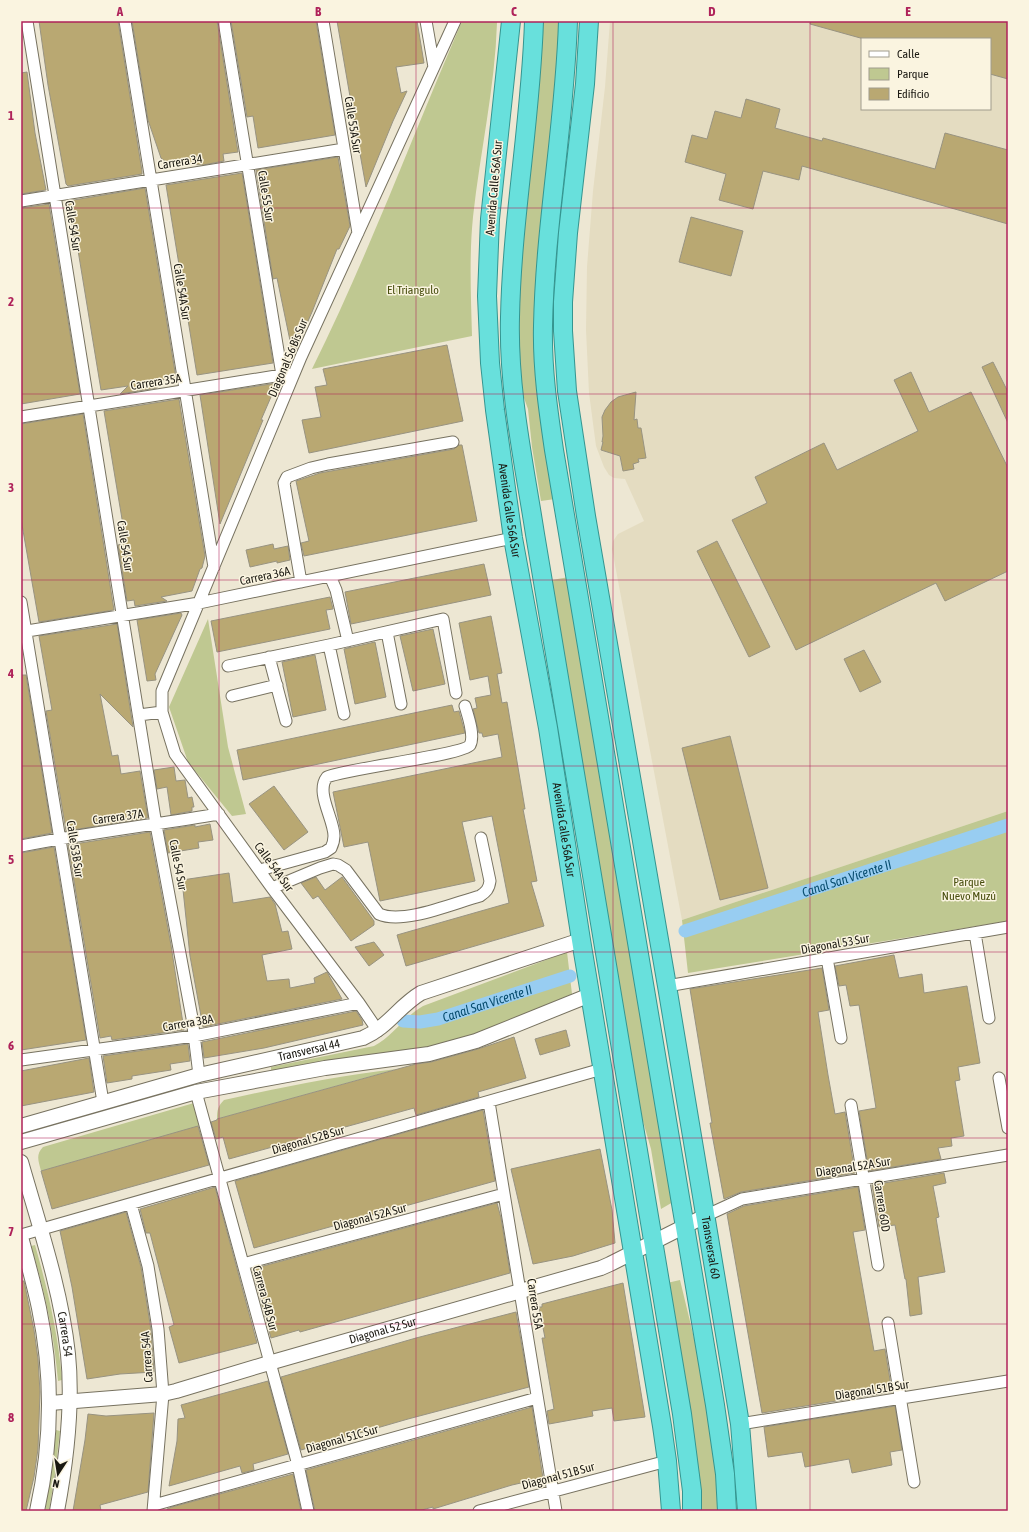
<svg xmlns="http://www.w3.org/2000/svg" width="1029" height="1532" viewBox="0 0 1029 1532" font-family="'Asap Condensed',sans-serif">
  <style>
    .built { fill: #e4dcc1; fill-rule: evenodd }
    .green { fill: #bfc891 }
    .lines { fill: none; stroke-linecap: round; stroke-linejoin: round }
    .canal { stroke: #98cdf1; stroke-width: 13 }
    .building { fill: #b9a872; stroke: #989381 }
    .minor-casing { stroke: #777260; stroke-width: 13 }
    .tertiary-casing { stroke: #777260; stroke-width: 16 }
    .trunk-casing { stroke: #359590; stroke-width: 20 }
    .minor { stroke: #fff; stroke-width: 11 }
    .tertiary { stroke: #fff; stroke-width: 14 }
    .trunk { stroke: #68e0dc; stroke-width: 18 }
    .grid { fill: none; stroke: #af225a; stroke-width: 1; stroke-opacity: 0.55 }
    .labels { text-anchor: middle; stroke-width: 3; stroke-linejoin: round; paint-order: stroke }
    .street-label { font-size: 12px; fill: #1a1811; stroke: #faf4e0 }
    .park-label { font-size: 12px; fill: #484e0e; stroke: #faf4e0 }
    .water-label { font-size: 13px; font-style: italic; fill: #074c6e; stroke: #faf4e0 }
    .neatline { fill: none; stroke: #af225a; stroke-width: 1.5 }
    .grid-label { font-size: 13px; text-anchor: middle; font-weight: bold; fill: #af225a }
  </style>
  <rect width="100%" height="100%" fill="#ede7d3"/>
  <!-- built -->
  <path class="built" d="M610,21h398v790l-326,109 -70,-371 1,-8 5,-7 26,-13 -19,-42 -11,-1 -5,-3 -5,-8 -8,-21 -7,-53 -3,-63 1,-63 6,-76 12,-104zM862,39h128v70h-128z"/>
  <!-- green -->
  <path class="green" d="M462,21h35v2c-2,65 -17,129 -24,194 -4,40 -2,80 -1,119l-160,33c56,-113 100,-232 150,-348z
    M541,21h21l-21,218 14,260 -14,2 -9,-54 -4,-38 -9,-25 -3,-43 10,-155z
    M569,577l104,625 -12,7 -10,-60 -13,-45 -44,-259 -42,-265z
    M208,619l20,128 18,67 -14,2 -44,-54 -19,-55z
    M1008,811v110l-320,52 -6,-53z
    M567,952l5,42c-44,18 -89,40 -136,51 -54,13 -110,18 -165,26v-4l103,-21c19,-10 30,-29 49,-40z
    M397,1069l-180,50c0,-9 1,-13 7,-19 58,-13 114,-24 173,-31z
    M194,1103l5,23 -158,45c-2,-9 -6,-16 2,-24z
    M35,1245c13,46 23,87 27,135l-4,1c-4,-46 -13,-90 -27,-135z
    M680,1280l22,91 15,90 3,50h-19v-13l-34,-215z
    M56,1430l4,1 -5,43 -6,37h-4l6,-38z"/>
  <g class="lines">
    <!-- canal -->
    <g class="canal">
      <path id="s1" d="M685,931l323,-106"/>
      <path id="s2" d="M403,1021l17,1 18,-3 132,-43"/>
    </g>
  </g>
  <!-- building -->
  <path class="building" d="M39,21h79l24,150v3l-74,12 -2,-2 -18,-99z
    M132,21h85l21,131 -15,2 1,7 -21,4 -36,-2 -6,-5 -13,-38z
    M231,21h85l19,114 -77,13 -5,-32 -6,1z
    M337,21h80l7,42 -28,4 5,26 6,-2 -14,30 -27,66 -7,-39 1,-4 -2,-1z
    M811,21h197v58l-18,-5v-35h-126l-54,-15z
    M27,72l8,61 11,57 -25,4v-121z
    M746,99l34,10 -5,19 47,13 1,-3 112,31 10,-36 63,17v74l-206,-58 -3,14 -36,-9 -10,38 -34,-9 7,-26 -41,-12 7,-27 15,4 8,-28 26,7z
    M338,157l12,69 -11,23h-2l-25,63 -19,43 -16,-77 -4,1 -17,-109z
    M242,173l31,190 -76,12 -31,-190z
    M145,188l31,190 -21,3 2,7 -37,6 8,-8 -27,4 -25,-152h-2l-6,-37z
    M49,204l31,190 -59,10v-196z
    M691,217l52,14 -12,45 -52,-14z
    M447,345l16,76 -154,32 -7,-33 19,-3 -6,-30 12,-2 -4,-16z
    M993,362l15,30v31l-26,-56z
    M911,372l18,40 42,-20 37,76v103l-63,30 -9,-18 -140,67 -64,-130 35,-17 -12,-26 69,-34 13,27 81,-39 -24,-51z
    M277,383l-16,37h2l-43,104 -20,-129z
    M636,392l-2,28 3,-1 1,9h3l5,30 -8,1 1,3 -6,2 1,5 -11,2 -3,-15 -19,-6 2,-8h-1l1,-6 -1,-19 3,-7 6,-8 7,-5z
    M179,399l26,157 -3,12 -2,1 -8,22 -31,6 6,4 -32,5 -1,-6 -7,1 -9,-56 8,-2 -22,-132z
    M83,414l31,196 -75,12 -18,-103v-95z
    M459,445h3l15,76 -173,35 -3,-13 8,-2 -13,-60 24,-8 134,-24z
    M717,541l53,106 -21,10 -52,-106z
    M273,544l1,5 14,-3 2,14 -13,3v-2l-27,6 -4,-17z
    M484,564l7,31 -140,29 -6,-32z
    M330,597l3,12 -7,1 4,19 -113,23 -6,-31z
    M181,613l1,2 -27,59 1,6 -9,1 -10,-61z
    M491,616l11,57 -5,1 5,29 5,-1 18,107h-2l14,72 -6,1 13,44 -138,40 -9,-31 112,-32 -17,-87 -30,6 13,59 -95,20 -12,-59 -24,5 -11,-55 169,-35 -4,-23 -15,3 -1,-4h-3l-6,-24 4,-1 -2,-10 16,-3 -3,-19 -18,4 -11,-57z
    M117,624l16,103 -33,-33 12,62 6,-1 3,19 19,-3 8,47 -82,13 -20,-120 6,-1 -13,-74z
    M433,629l12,55 -32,7 -13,-55z
    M375,642l11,55 -31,7 -11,-55z
    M864,650l17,32 -21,10 -16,-33z
    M315,655l11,55 -33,7 -11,-55z
    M21,675h5l26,158 -31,6z
    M452,705l2,7 5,-1 6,22 -222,47 -6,-30z
    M730,736l38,152 -48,12 -38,-152z
    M174,767l2,14 9,-1 3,18 4,-1 2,10h-2v4l-21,4 -4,-28 -10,2 -3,-19z
    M274,786l34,46 -24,18 -35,-46z
    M210,824l3,16 -15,2 1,6 -31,5 -4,-23 31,-5v2z
    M150,832l21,113 13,85 -72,10 -1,-4 -11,2 -32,-193z
    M54,847l32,193 -65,10v-197z
    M229,873l4,30 37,-6 5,7 7,28 6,-1 4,18 -30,6 5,26 22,-2 1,9 25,-5 -1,-5 13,-6 15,27 -139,28 -13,-71 -8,-76z
    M316,877l9,13 17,-13 32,44v4l-23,16 -33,-45 -5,3 -12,-16z
    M374,942l10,13 -15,11 -14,-19z
    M894,955l5,23 23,-4 2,19 43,-7 13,77 -22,4 2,13 -5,1 9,55 -13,2 1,8 -14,2 3,11 -72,12 -10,-60 17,-3 -7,-43 -10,-60 -9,1 -4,-21 -7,1 -4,-20z
    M822,968l7,42 -11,2 10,63 7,39 10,-2 10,61 -114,19 -17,7 -14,-76h2l-22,-134z
    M356,1011l6,9 1,5 -99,23 -60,10 -2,-16z
    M566,1030l4,16 -30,9 -5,-16z
    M514,1037l12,41 -48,14 1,5 -63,18 -2,-7 -185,51 -6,-22 -7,2 -5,-17 6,-2v-1l199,-55 15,-2 47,-13z
    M188,1044l2,17 -20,3 1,6 -39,6v3l-25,4 -4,-27z
    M89,1058l5,34 -73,14v-35z
    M483,1110l12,71 -241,67 -19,-67z
    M198,1126l11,39 -157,44 -11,-38z
    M600,1149l12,61 3,33 -42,13 -40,8 -22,-95z
    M944,1173l2,10 -13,3 6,31 -3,1 9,54 -27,5 4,37 -12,2 -4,-37h-1l-10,-54 -16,2 -7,-42z
    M215,1187l42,156 -78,20 -10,-36 5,-2 -24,-92h-4l-6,-24z
    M858,1187l7,43 -12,2 21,119 11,-2 7,43 -130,21 -35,-199 17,-8z
    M497,1203l4,15 9,55 -210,59 -1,-2 -28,8 -19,-69z
    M126,1212l15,55 10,63 3,42 -34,2 -33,5 -15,-92 -12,-56z
    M21,1281h3l10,49 4,29 2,33 -2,57 -4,28 -8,34h-5z
    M623,1283l22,134 -31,4 -2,-13 -20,3 1,5 -44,8 -2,-13 7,-2 -12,-71h3l-6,-31h3v-3z
    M516,1312l13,75 -121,32 -107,31 -20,-73 135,-39z
    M268,1381l20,73 -35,10 1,6 -12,3 -2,-7 -71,20 8,-45 1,-22 7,-1 -4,-13z
    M895,1406l7,44 -12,2 2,13 -40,8 -3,-14 -44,8 -3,-15 -34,5 -4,-30z
    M532,1407l11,71 -31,7 -79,24v-2l-15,4h-103l-9,-41z
    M154,1413l-6,79 -48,13 1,6h-28l12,-71 3,-26 18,2z
    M293,1474l8,37h-134v-2l5,-2z"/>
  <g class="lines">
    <!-- minor casing -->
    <g class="minor-casing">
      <path id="minor" d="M27,21l129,804 36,193 7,57
        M125,21l89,546
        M224,21l58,354
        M323,21l35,212
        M426,21l8,46
        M21,201l323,-52
        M21,417l267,-43
        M330,576l6,14 12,51
        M301,582l-17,-99 3,-6 24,-9 17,-4 125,-22
        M21,602l82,500
        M21,632l178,-29 314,-65
        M387,632l14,72
        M329,645l15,69
        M269,657l17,64
        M228,666l101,-21 114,-26 13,74
        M232,696l45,-11
        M139,715l23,-3
        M21,846c65,-13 132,-21 198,-32
        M260,870l65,-18 6,-4c2,-4 3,-8 3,-12 0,-17 -19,-44 -7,-59 22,-9 136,-22 143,-32 5,-9 -2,-29 -5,-39
        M272,888l48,-20 13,-4 5,1 8,5 33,44c24,11 75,-11 101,-18 6,-4 9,-7 10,-15l-9,-43
        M975,933l14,85
        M827,958l14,80
        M667,986l341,-59
        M378,1031l-19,-28 -87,-115 -97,-134 -13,-42v-21l139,-334 154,-336
        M21,1060l173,-24 165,-33
        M999,1078l9,50
        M196,1092l102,373 10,46
        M489,1102l67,409
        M851,1105l27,160
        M131,1204l17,62 10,63 5,65 -10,117
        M705,1216l37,-17 266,-44
        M21,1235l581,-166
        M243,1264l261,-70
        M888,1323l26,159
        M740,1424l268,-43
        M154,1505l383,-107
        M479,1511l188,-50"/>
    </g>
    <!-- tertiary casing -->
    <g class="tertiary-casing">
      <g id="tertiary">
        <path id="s3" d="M21,1126l178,-51 164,-37c24,-10 36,-32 58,-45l160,-53"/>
        <path d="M21,1142l175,-50 129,-24 104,-14 47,-13 114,-46"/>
        <path id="s4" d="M21,1162c18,63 40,127 47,192 5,49 -2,109 -11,157"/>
        <path d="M21,1237c6,23 13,47 18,71 14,67 13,136 -2,203"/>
        <path id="s5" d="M50,1403l113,-9 13,-3 93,-28 332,-95 9,-4 95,-48"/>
      </g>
    </g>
    <!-- trunk casing -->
    <g class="trunk-casing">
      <g id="trunk">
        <path id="s6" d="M511,21l-21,198 -3,77 3,67 5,47 18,128 35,190 33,212 81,486 5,35 4,50"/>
        <path d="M534,21c-3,99 -22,197 -24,296 -2,73 14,146 25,217l147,880 10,77v20"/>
        <path d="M568,21c-3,102 -23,203 -25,305 -1,42 5,83 11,124l161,955 10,69 2,37"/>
        <path id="s7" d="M589,21l-4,63 -17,149 -5,69v29l4,60 19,125 81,470 73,438 7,87"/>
      </g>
    </g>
    <!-- minor -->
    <use href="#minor" class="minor"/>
    <!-- tertiary -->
    <use href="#tertiary" class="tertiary"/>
    <!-- trunk -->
    <use href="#trunk" class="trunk"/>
  </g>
  <!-- grid -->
  <path class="grid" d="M219,21v1490M416,21v1490M613,21v1490M810,21v1490M21,208h987M21,394h987M21,580h987M21,766h987M21,952h987M21,1138h987M21,1324h987"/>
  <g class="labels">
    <!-- street labels -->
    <g class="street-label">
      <text transform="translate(353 125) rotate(81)" y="4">Calle 55A Sur</text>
      <text transform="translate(180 162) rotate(-9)" y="4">Carrera 34</text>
      <text transform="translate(494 188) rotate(-85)" y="4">Avenida Calle 56A Sur</text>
      <text transform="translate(266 196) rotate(81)" y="4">Calle 55 Sur</text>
      <text transform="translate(73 226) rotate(81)" y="4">Calle 54 Sur</text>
      <text transform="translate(182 292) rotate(81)" y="4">Calle 54A Sur</text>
      <text transform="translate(288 358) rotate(-67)" y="4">Diagonal 56 Bis Sur</text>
      <text transform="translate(156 382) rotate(-9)" y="4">Carrera 35A</text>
      <text dy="4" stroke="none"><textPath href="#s6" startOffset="492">Avenida Calle 56A Sur</textPath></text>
      <text transform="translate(125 546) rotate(81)" y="4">Calle 54 Sur</text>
      <text transform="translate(265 576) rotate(-12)" y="4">Carrera 36A</text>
      <text transform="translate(118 817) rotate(-8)" y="4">Carrera 37A</text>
      <text dy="4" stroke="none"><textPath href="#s6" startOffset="816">Avenida Calle 56A Sur</textPath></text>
      <text transform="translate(75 849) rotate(81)" y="4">Calle 53B Sur</text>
      <text transform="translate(178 865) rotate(79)" y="4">Calle 54 Sur</text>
      <text transform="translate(274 867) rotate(54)" y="4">Calle 54A Sur</text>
      <text transform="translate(835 944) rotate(-10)" y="4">Diagonal 53 Sur</text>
      <text transform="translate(188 1023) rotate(-10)" y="4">Carrera 38A</text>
      <text dy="4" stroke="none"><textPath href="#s3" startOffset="298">Transversal 44</textPath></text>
      <text transform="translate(308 1140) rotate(-16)" y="4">Diagonal 52B Sur</text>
      <text transform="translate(853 1167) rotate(-9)" y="4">Diagonal 52A Sur</text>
      <text transform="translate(882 1206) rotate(81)" y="4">Carrera 60D</text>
      <text transform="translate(370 1217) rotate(-15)" y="4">Diagonal 52A Sur</text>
      <text dy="4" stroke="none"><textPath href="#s7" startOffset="1240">Transversal 60</textPath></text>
      <text transform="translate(265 1298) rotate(75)" y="4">Carrera 54B Sur</text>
      <text transform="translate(535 1304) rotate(81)" y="4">Carrera 55A</text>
      <text dy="4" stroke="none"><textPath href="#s5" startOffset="342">Diagonal 52 Sur</textPath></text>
      <text dy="4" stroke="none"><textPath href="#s4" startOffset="178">Carrera 54</textPath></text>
      <text transform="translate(147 1357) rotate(-94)" y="4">Carrera 54A</text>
      <text transform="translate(872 1390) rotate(-9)" y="4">Diagonal 51B Sur</text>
      <text transform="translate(342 1439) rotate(-16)" y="4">Diagonal 51C Sur</text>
      <text transform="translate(558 1476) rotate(-15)" y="4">Diagonal 51B Sur</text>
    </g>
    <!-- park labels -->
    <g class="park-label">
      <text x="413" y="294">El Triangulo</text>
      <text x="969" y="886">Parque<tspan x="969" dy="14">Nuevo Muzú</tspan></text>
    </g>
    <!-- water labels -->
    <g class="water-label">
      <text dy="5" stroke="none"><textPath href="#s1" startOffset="170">Canal San Vicente II</textPath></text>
      <text dy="5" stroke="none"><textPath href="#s2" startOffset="87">Canal San Vicente II</textPath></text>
    </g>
  </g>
  <!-- border -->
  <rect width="1029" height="1532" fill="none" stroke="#faf4e0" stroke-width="44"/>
  <!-- legend -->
  <rect x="861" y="38" width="130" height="72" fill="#faf4e0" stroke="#a09c8d"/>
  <rect x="869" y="51" width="20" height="6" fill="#ffffff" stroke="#a09c8d"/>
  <text x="897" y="58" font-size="12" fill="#1a1811">Calle</text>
  <rect x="869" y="68" width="20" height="12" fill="#bfc891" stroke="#a09c8d"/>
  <text x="897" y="78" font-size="12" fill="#1a1811">Parque</text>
  <rect x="869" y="88" width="20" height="12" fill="#b9a872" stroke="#a09c8d"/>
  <text x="897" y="98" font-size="12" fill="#1a1811">Edificio</text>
  <!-- north arrow -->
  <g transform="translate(58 1474) rotate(192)" stroke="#faf4e0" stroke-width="3" paint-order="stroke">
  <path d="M0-3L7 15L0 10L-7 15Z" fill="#1a1811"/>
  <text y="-6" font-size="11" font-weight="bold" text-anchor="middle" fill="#1a1811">N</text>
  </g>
  <rect x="22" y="22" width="985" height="1488" class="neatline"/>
  <g class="grid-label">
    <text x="120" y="16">A</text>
    <text x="318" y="16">B</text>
    <text x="514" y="16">C</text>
    <text x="712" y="16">D</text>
    <text x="908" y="16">E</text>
    <text x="11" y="120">1</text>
    <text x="11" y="306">2</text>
    <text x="11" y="492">3</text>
    <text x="11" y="678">4</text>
    <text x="11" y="864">5</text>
    <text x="11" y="1050">6</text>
    <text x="11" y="1236">7</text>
    <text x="11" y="1422">8</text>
  </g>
</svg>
